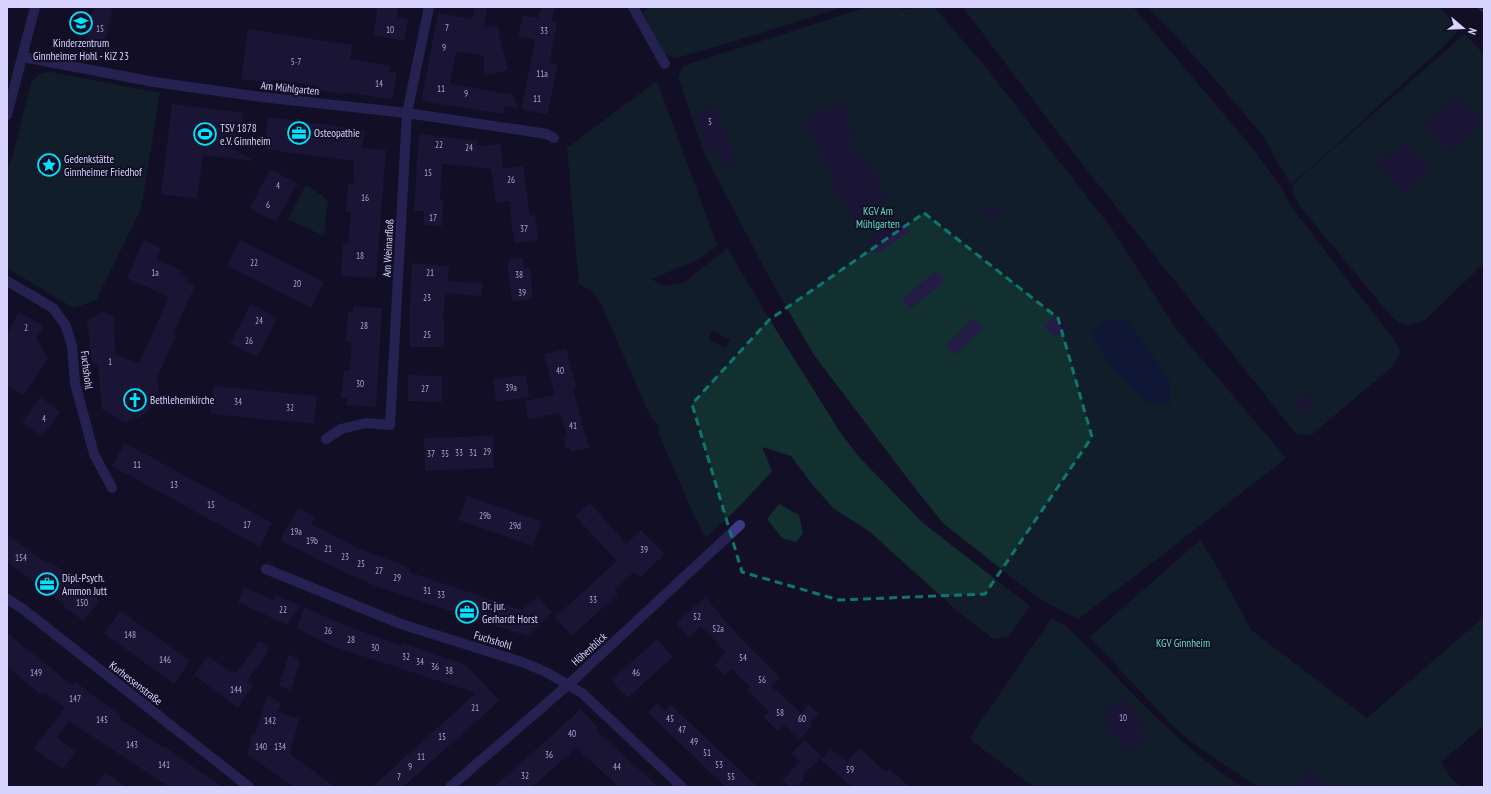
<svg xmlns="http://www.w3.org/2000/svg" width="1491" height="794" viewBox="0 0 1491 794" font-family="'PT Sans Narrow',sans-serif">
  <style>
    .green { fill: #12302f; fill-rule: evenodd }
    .water { fill: #0c2248 }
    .building { fill: #241b47 }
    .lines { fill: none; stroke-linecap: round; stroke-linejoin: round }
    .minor { stroke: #3d3a85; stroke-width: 10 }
    .rail-casing { stroke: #00e5ff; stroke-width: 4.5 }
    .rail { stroke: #130f26; stroke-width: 3; stroke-dasharray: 9; stroke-linecap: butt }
    .marked { fill: none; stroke: #0f766e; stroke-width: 3; stroke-dasharray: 8 5; stroke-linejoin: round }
    .labels { text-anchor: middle; stroke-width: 4; stroke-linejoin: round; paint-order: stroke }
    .number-label { font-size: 9px; fill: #aca6d1 }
    .poi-label { font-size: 11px; fill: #d9d4ff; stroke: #130f26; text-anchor: start }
    .street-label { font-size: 11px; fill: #d9d4ff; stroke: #130f26 }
    .park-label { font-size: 11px; fill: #5fe0c0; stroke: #130f26 }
  </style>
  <rect width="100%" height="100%" fill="#130f26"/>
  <!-- green -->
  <path class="green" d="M652,7h190l-97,31 -69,20 -12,-5 -21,-40 2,-3z
    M868,7h31l2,2c12,0 21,-2 33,-2l54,63 124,159 64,100 110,129 -143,112 -65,49 -40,-21 -94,-74 -27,-33 -103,-136 -46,-80 -63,-120 -27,-78 5,-11z
    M963,7h170l121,143 28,39 10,19 105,136 3,9 -7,13 -82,69 -15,-1 -232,-293z
    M1148,7h291l21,22 -14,15 -123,113 -32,27 -12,-19 -15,-28 -63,-74z
    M1465,34l19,21v208l-59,57 -17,6 -8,-3 -9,-7 -89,-107c-5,-8 -11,-15 -9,-25z
    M50,72l110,21 -19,116 -45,91 -22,8 -67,-40v-96l6,-17 18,-72c5,-7 9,-10 19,-11z
    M657,81l60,164 -20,15 -46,19 13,7 20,-3 43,-35 41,69 72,115 19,25 64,66 107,83 -21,30 -16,3 -39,-31 -84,-76 -37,-24 -21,-24 -21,-28 -29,-9 10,24 -31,34 -35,33 -13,-25 -35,-81 2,-5 -10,-11 -50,-115 -10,-11 -11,-6 -12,-136zM712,330l18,10 -4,8 -18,-9z
    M306,185l22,15 -4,36 -36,-17z
    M779,504l20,11 4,19 -7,8 -14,-4 -15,-19z
    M1200,540l12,18 39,72 116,88 117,-101v108l-43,37 10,16 10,9h-203l-47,-31 -24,-18 -17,-15 -80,-86z
    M1052,618l17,11c56,55 107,116 173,158h-208l-62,-46 -2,-4z"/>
  <!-- water -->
  <path class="water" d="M1106,319h21l43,61 1,24 -24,-1 -38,-39 -19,-32z"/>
  <!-- building -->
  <path class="building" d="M94,7h19l-11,44 -18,-4z
    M378,7h20l-1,10 11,2 -4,22 -31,-6z
    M474,7h13l-3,21 13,-3 11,45 -24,6v-20l-28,-5 -6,33 64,11 4,14 -13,-3 -2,8 -76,-12 -5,-5 16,-84 34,6z
    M541,7h14l-4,14 6,1 -8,41 9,2 -11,50 -26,-6 14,-69 -17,-4 5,-21 15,3z
    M248,29l104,16 -2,14 40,7 -1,6 8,1 -4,23 -5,3 -43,-7v2l-30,-4 1,-4 -45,-7v4l-30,-4z
    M1456,95l27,27 -33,31 -27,-28z
    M842,102l7,17 -2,1 9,16 -9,5 10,16 6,-4 26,45 -34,22 -16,-25 -2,1 -7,-12 3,-2 -30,-62z
    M172,104l71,9 -4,33 -16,-2 30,16v1l-50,-6 -6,44 -36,-5z
    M716,106l20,57 -12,4 -8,-19 -11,3 -4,-12 3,-1 -9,-26z
    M268,117l97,13 -3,18 24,2 -10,128 -35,-2 2,-33 5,1 3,-32h-5l2,-28 5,1 1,-24 -90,-12z
    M419,134l60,7 -1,5 23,-2 2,25 20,-3 7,50 5,-1 3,25 -24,3 -5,-42 -13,2 -5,-34 -49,-5 -2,35 3,1 -1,26 -18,-1v-14h-10z
    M1405,142l25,28 -26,24 -27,-29 12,-11 2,2z
    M270,169l27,14 -21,39 -26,-14z
    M993,204l7,11 -10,6 -7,-10z
    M901,218l9,13 -34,23 -9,-13z
    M144,240l17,8 -5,11 26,12 -2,3 8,4 -2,4 9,4 -22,48 3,2 -19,41 3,24 -21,17 -4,-2 -9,7 -24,-14 -4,-43 -6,-3 -5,-43 17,-9 10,7 1,36 24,9 30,-66 -42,-19z
    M240,240l84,42 -13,26 -84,-42z
    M523,258l1,10h6l3,30 -21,4 -5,-39h2v-4z
    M412,263l37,3 -1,15 35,2 -2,13 -36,-3 -2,29h1v25h-34v-43z
    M936,271l9,10 -35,28 -8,-10z
    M251,304l26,14 -20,39 -27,-13z
    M353,306l29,2 -6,99 -29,-2v-7h-6l3,-28 5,1 3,-25h-2v-4l-4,-1 2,-30 5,1z
    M19,312l25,14 -8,12 12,20 -24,37 -17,-9v-52z
    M1057,315l10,13 -13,10 -10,-13z
    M974,318l9,10 -28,27 -9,-10z
    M566,349l11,39 -4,1 16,59 -19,4v-4l-4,1 -3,-12 4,-1 -7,-23 -32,6 -3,-18 30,-6 -11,-41z
    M408,375l34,1v26l-34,-1z
    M526,375l3,22 -33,5 -3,-23z
    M214,386l103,10 -3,28 -103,-10z
    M1305,393l10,11 -11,10 -10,-11z
    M40,397l20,15 -18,24 -20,-14z
    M493,436l1,32 -69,3 -1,-33z
    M125,443l147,80 -12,24 -148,-81z
    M467,496l74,25 -8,25 -74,-26z
    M590,503l36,41 15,-14 23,24 -24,24 -6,-6 -20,17 4,5 -46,42 -17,-19 62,-56 -42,-45z
    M298,508l17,9 -4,7 47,24 52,20 -1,4 113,38 16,-14 14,17 -25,23 -149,-49 -56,-25 -42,-22z
    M7,535l40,28 2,-2 19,13 -1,2 33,24 -16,21 -20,-14 1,-2 -58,-43z
    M244,587l30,13 2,-5 25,11 -14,19 -49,-23z
    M705,597l31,36h-1l45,45 -9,8 30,27 7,-8 11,9 -9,10 2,2 -12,13 -16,-14 -6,6 -15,-14 6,-6 -22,-21 3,-3 -19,-18 -6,6 -11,-10 12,-13 -25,-26 -12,11 -13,-14z
    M304,607l40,18 58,21 1,-3 65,23 31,35 -96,86h-31l104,-94 -141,-46 -38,-18z
    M121,611l69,50 -16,23 -70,-51z
    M7,633l65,52 3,-3 46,34 -1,3 42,28 2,-1 58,41h-53l-100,-66 -12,17 19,14 -13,17 -15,-10 -14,-11 31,-40 -20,-15 -2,3 -36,-29z
    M657,639l16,18 -46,41 -16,-18z
    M259,641l9,6v5l-21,29 6,4 -15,23 -44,-33 14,-19 24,17 1,-2 3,2z
    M289,654l11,7 -9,29 -12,-4z
    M268,695l13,9 -3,8 21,7 -9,35 45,33h-41l-47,-33 5,-21 3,1z
    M1122,696l24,28 -8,8 8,10 -16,13 -26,-30 4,-3 -7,-8z
    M657,703l9,8 5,-6 87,82h-32l-78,-74z
    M581,709l17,19 -2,2 62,57h-39l-43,-39 -44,39h-38z
    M804,740l18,16 -20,21 2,2 -7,8h-8l-7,-6 18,-20 -9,-7z
    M859,748l27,24 3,-3 21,18h-58l-31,-27 10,-11 16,13z
    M1306,770l29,17h-39z
    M105,772l20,15h-31z"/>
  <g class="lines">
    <!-- minor -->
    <path class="minor" d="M633,7l32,57
      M23,57l131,25 107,15 146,16 140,21 7,4
      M7,115l28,-108
      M7,281l46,27 13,18 6,20 3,37 19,71 18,34
      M326,439l15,-10 25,-6 24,2 17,-312 22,-106
      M266,569l135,55 121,38 24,10 36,21 100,94
      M7,599l16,10 226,178
      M450,787l118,-102 172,-160"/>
    <!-- rail casing -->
    <g class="rail-casing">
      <path id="rail" d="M1481,7l3,3"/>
    </g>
    <!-- rail -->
    <use href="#rail" class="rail"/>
  </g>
  <!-- marked area -->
  <path d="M0 0H1491V794H0ZM924,213l134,105 34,119 -107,157 -146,6 -97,-28 -50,-168 77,-84z" fill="#130f26" fill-opacity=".55" fill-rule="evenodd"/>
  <path class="marked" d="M924,213l134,105 34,119 -107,157 -146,6 -97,-28 -50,-168 77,-84z"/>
  <!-- icons -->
  <defs>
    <g id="school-ring" transform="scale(1.15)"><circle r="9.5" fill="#130f26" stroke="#00e5ff" stroke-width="1.5"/><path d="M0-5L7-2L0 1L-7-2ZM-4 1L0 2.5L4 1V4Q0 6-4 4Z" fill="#00e5ff"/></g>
    <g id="office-ring" transform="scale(1.15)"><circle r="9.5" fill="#130f26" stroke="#00e5ff" stroke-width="1.5"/><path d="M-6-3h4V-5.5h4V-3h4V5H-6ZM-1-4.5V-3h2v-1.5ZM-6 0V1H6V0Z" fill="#00e5ff"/></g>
    <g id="stadium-ring" transform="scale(1.15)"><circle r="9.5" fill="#130f26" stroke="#00e5ff" stroke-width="1.5"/><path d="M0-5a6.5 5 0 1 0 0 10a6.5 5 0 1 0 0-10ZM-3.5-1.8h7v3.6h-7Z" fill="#00e5ff"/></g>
    <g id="sight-ring" transform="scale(1.15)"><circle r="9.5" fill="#130f26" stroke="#00e5ff" stroke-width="1.5"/><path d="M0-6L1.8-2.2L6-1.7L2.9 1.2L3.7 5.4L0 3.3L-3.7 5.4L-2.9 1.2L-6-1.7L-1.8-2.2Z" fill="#00e5ff"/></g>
    <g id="church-ring" transform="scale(1.15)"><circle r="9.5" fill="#130f26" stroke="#00e5ff" stroke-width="1.5"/><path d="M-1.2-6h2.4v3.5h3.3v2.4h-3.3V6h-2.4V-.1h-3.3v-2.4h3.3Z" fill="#00e5ff"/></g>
  </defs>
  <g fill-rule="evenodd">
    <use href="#school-ring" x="81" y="23"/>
    <use href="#office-ring" x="299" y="133"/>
    <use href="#stadium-ring" x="205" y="134"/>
    <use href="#sight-ring" x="49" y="165"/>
    <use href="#church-ring" x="135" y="400"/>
    <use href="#office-ring" x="47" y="584"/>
    <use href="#office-ring" x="467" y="612"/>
  </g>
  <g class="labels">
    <!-- number labels -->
    <g class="number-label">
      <text x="447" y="31">7</text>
      <text x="100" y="32">15</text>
      <text x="390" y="33">10</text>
      <text x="544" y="34">33</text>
      <text x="444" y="51">9</text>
      <text x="296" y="65">5-7</text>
      <text x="542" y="77">11a</text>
      <text x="379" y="87">14</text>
      <text x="441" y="92">11</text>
      <text x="466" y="97">9</text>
      <text x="537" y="102">11</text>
      <text x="710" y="125">5</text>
      <text x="439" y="148">22</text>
      <text x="469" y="151">24</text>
      <text x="428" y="176">15</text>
      <text x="511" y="183">26</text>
      <text x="278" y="189">4</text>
      <text x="365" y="201">16</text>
      <text x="268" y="208">6</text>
      <text x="433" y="221">17</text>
      <text x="524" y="232">37</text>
      <text x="360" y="259">18</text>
      <text x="254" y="266">22</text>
      <text x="155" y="276">1a</text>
      <text x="430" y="276">21</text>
      <text x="519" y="278">38</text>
      <text x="297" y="287">20</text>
      <text x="522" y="296">39</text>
      <text x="427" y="301">23</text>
      <text x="259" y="324">24</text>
      <text x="364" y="329">28</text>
      <text x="26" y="331">2</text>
      <text x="427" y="338">25</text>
      <text x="249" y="344">26</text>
      <text x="110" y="365">1</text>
      <text x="560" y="374">40</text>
      <text x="360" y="387">30</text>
      <text x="511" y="391">39a</text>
      <text x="425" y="392">27</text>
      <text x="238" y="405">34</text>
      <text x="290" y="411">32</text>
      <text x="44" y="422">4</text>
      <text x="573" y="429">41</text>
      <text x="487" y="455">29</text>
      <text x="459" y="456">33</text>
      <text x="473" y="456">31</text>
      <text x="431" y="457">37</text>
      <text x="445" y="457">35</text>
      <text x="137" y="468">11</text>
      <text x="174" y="488">13</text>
      <text x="211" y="508">15</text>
      <text x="485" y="519">29b</text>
      <text x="247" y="528">17</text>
      <text x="515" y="529">29d</text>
      <text x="296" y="535">19a</text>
      <text x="312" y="544">19b</text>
      <text x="328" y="552">21</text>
      <text x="644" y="553">39</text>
      <text x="345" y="560">23</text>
      <text x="21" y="561">154</text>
      <text x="361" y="567">25</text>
      <text x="379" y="574">27</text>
      <text x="397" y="581">29</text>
      <text x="427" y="594">31</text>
      <text x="441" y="598">33</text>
      <text x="593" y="603">33</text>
      <text x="82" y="606">150</text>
      <text x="283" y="613">22</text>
      <text x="697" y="620">52</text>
      <text x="718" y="632">52a</text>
      <text x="328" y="634">26</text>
      <text x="130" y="638">148</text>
      <text x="351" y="643">28</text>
      <text x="375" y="651">30</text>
      <text x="406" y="660">32</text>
      <text x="743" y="661">54</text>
      <text x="165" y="663">146</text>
      <text x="420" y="665">34</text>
      <text x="435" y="670">36</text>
      <text x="449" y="674">38</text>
      <text x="36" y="676">149</text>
      <text x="636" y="676">46</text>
      <text x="762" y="683">56</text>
      <text x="236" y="693">144</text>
      <text x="75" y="702">147</text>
      <text x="475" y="711">21</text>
      <text x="780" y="716">58</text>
      <text x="1123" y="721">10</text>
      <text x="670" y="722">45</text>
      <text x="802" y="722">60</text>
      <text x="102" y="723">145</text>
      <text x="270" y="724">142</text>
      <text x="682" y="733">47</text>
      <text x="572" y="737">40</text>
      <text x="442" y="740">15</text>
      <text x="694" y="745">49</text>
      <text x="132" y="748">143</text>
      <text x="261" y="750">140</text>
      <text x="280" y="750">134</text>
      <text x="707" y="756">51</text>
      <text x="549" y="758">36</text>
      <text x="421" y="760">11</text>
      <text x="164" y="768">141</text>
      <text x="719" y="768">53</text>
      <text x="410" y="770">9</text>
      <text x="617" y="770">44</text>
      <text x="850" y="773">59</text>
      <text x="525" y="779">32</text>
      <text x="399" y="780">7</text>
      <text x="731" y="780">55</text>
    </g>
    <!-- poi labels -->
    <g class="poi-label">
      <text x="81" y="47" text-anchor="middle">Kinderzentrum<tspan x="81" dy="13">Ginnheimer Hohl - KiZ 23</tspan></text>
      <text x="220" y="132">TSV 1878<tspan x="220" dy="13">e.V. Ginnheim</tspan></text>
      <text x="314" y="137">Osteopathie</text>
      <text x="64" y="163">Gedenkstätte<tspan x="64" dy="13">Ginnheimer Friedhof</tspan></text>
      <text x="150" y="404">Bethlehemkirche</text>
      <text x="62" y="582">Dipl.-Psych.<tspan x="62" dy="13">Ammon Jutt</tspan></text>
      <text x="482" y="610">Dr. jur.<tspan x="482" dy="13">Gerhardt Horst</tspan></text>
    </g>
    <!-- street labels -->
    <g class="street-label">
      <text transform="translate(290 88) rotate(6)" y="4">Am Mühlgarten</text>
      <text transform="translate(388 248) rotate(-87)" y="4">Am Weimarfloß</text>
      <text transform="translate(87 370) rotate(83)" y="4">Fuchshohl</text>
      <text transform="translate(493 640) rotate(17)" y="4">Fuchshohl</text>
      <text transform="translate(589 649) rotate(-42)" y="4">Höhenblick</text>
      <text transform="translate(136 683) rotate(38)" y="4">Kurhessenstraße</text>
    </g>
    <!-- park labels -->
    <g class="park-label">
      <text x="878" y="215">KGV Am<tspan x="878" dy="13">Mühlgarten</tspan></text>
      <text x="1183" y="647">KGV Ginnheim</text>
    </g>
  </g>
  <!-- border -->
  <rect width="1491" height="794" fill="none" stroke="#d9d4ff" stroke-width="16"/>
  <!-- north arrow -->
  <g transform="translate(1463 28) rotate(109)" stroke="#130f26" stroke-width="3" paint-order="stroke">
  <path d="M0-3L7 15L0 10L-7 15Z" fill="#d9d4ff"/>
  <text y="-6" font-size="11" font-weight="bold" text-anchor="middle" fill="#d9d4ff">N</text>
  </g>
</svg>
